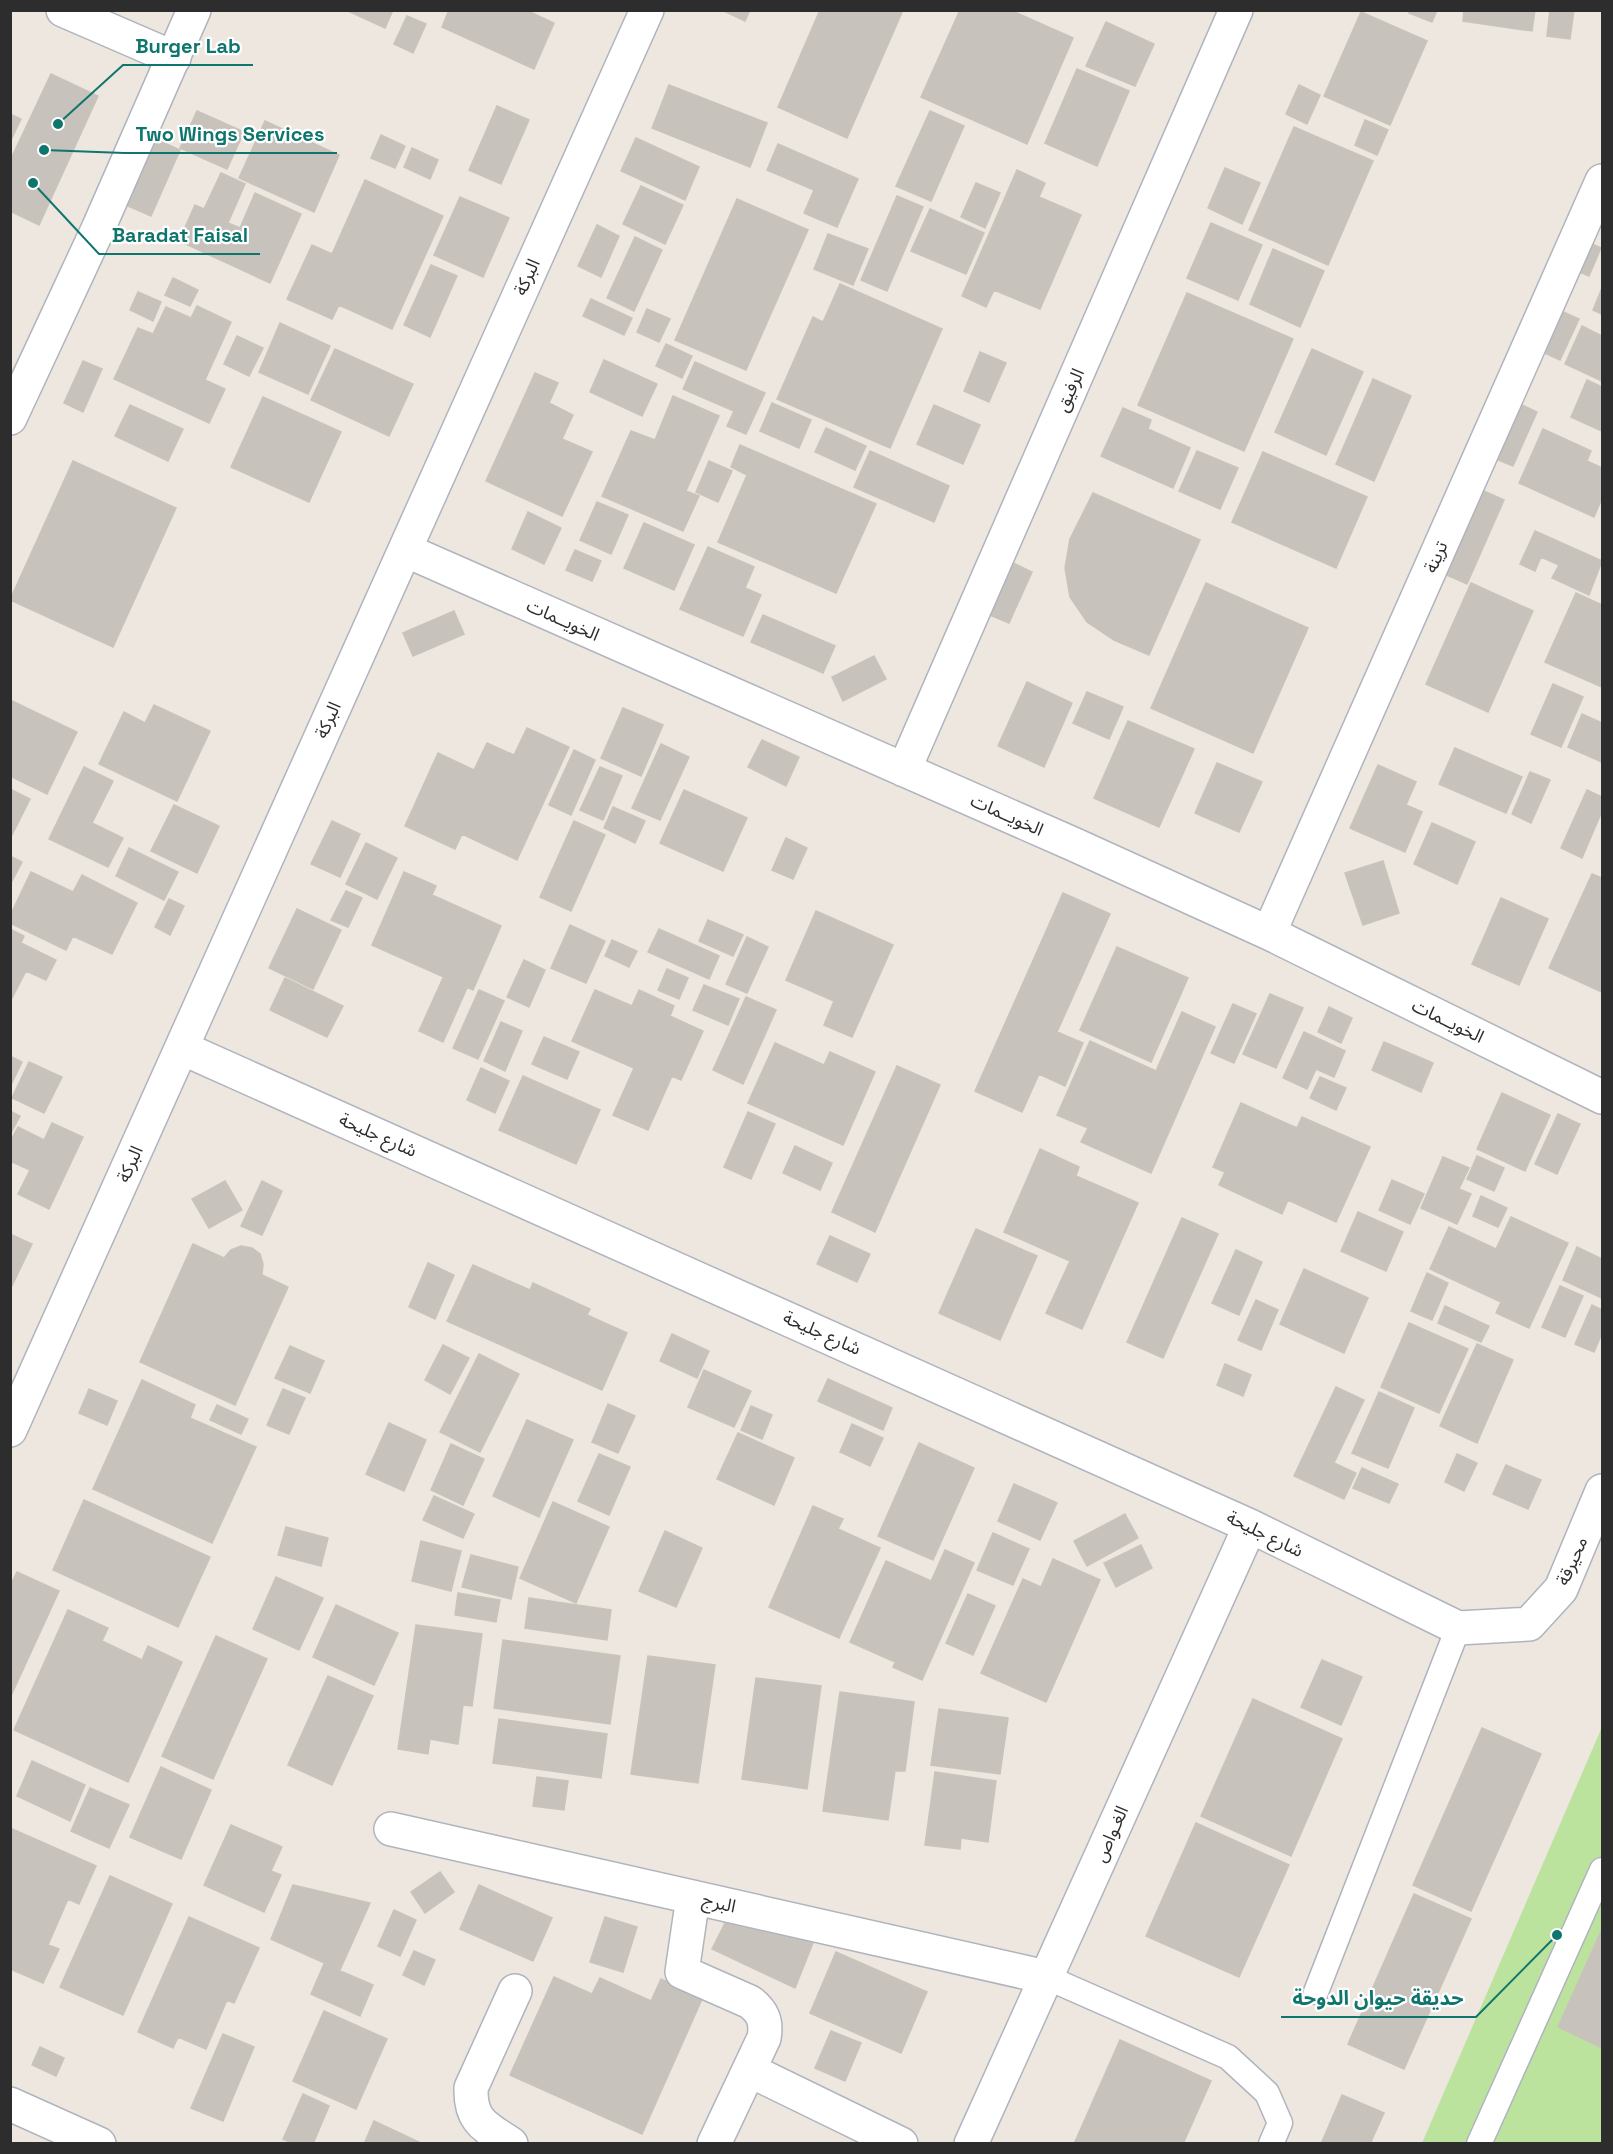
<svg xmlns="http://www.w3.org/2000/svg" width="1613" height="2154" viewBox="0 0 1613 2154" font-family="'Space Grotesk','Noto Sans Arabic',sans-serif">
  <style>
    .green { fill: #bce39e }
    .building { fill: #c7c2bb; stroke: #cac3b9; stroke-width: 1.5 }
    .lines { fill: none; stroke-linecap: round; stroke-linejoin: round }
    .lane-casing { stroke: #b0b4bd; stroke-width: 27 }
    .street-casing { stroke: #b0b4bd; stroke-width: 36 }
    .secondary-casing { stroke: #b0b4bd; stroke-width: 36 }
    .lane { stroke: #fff; stroke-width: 24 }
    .street { stroke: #fff; stroke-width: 33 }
    .secondary { stroke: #fff; stroke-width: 33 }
    .labels { text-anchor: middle; stroke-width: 4.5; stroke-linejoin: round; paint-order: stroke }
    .street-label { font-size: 18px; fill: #2d2d2d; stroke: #fff }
    .leader { fill: none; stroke: #0f766e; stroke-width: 2 }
    .callout-dot { fill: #0f766e; stroke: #fff; stroke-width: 2 }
    .callout-label { font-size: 20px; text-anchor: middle; font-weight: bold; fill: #0f766e; stroke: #fff; stroke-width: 4.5; stroke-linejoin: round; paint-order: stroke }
  </style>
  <rect width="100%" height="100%" fill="#eee7e0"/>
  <!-- green -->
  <path class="green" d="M1602,1727v416h-180z"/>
  <!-- building -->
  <path class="building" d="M346,10h47l-8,18z
    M449,10h77l28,13 -20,46 -92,-42z
    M722,10h28l-5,11z
    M820,10h83l-56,128 -69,-31z
    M960,10h50l63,28 -46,106 -106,-47z
    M1410,10h27l-5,12 -23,-9z
    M1464,10h71l-3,21 -69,-10z
    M1550,10h24l-4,29 -23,-3z
    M1361,12l66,29 -37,84 -66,-29z
    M407,16l19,8 -13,29 -19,-9z
    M1106,22l48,22 -19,42 -49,-20z
    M1077,69l52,22 -32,75 -52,-23z
    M51,74l47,22 -59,129 -29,-14v-50z
    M669,85l98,38 -17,44 -98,-39z
    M1299,85l21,10 -13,29 -21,-10z
    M497,106l32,14 -28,64 -32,-14z
    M197,111l47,21 -17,37 -47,-21z
    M930,111l34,15 -33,75 -35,-15z
    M10,114l11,5 -11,23z
    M1365,120l23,10 -11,25 -22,-10z
    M265,121l74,34 -25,57 -75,-34z
    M1294,127l79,34 -45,104 -79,-35z
    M381,135l24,11 -10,22 -24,-10z
    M636,138l63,29 -14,33 -64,-29z
    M156,139l24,11 -29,66 -25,-11z
    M778,144l80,35 -21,48 -33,-14 10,-23 -47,-20z
    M412,148l26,12 -8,19 -26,-12z
    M1225,168l35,15 -18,41 -34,-16z
    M1017,170l28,13 -6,14 42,18 -41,94 -46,-19 -8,17 -24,-11z
    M221,173l24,11 -17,39 12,5 15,-35 46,21 -31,69 -91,-42 16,-36 9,4z
    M365,180l78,36 -51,113 -53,-24 -7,14 -45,-20 25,-54 20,9z
    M976,183l24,10 -15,35 -24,-11z
    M641,186l42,19 -18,39 -42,-20z
    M897,196l26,11 -36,84 -26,-11z
    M460,197l49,21 -26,59 -49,-22z
    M737,199l71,31 -62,140 -71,-30z
    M930,209l54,24 -18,41 -55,-23z
    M1211,223l51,22 -24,55 -51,-22z
    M597,225l22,11 -18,41 -23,-11z
    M828,234l40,15 -15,36 -39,-16z
    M635,237l27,13 -28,61 -27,-13z
    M1583,240l18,8 -12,28 -19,-8z
    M1273,249l51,22 -24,56 -50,-23z
    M431,265l26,11 -27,61 -26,-12z
    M173,278l25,12 -8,16 -25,-11z
    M840,284l102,45 -52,119 -113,-49 36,-82 10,5z
    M1602,288v26l-9,-4z
    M138,292l23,10 -8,19 -23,-11z
    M1187,293l106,46 -49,112 -106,-46z
    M591,299l41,19 -8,17 -41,-19z
    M197,306l34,16 -26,58 20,9 -16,34 -95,-44 24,-51 15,6 13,-27 25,11z
    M647,309l23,10 -11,23 -22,-10z
    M1559,310l20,9 -19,41 -20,-9z
    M280,323l50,23 -22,48 -49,-22z
    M1582,326l20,10v45l-37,-17z
    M237,336l26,12 -14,28 -25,-12z
    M666,344l26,12 -10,22 -26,-12z
    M335,349l78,35 -24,52 -78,-36z
    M1312,349l51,23 -37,83 -51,-23z
    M980,352l26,11 -17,39 -25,-11z
    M604,360l53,24 -15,32 -52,-24z
    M83,361l19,8 -19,43 -19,-9z
    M695,362l70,31 -19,41 -19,-8 7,-15 -51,-22z
    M535,373l23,10 -9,20 24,12 -11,24 30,13 -30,64 -76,-35z
    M1373,379l38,17 -37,85 -38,-17z
    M1587,380l15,7v44l-31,-14z
    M673,396l46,20 -33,75 13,5 -16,35 -81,-35 29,-65 24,9z
    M263,397l78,35 -32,70 -78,-35z
    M772,403l39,17 -12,28 -39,-17z
    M1520,404l17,8 -24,54 -17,-7z
    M130,405l53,24 -15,32 -53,-25z
    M934,405l46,20 -17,39 -46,-20z
    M1123,408l28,12 -3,9 42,19 -17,40 -72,-32z
    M826,428l40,18 -11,24 -40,-18z
    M1543,429l48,22 -4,10 15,7v30l-8,19 -75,-34z
    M740,445l136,59 -40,89 -118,-51 29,-67 -16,-8z
    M870,451l79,35 -15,36 -80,-35z
    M1197,451l41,17 -18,41 -41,-18z
    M1263,452l104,45 -31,71 -104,-46z
    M73,461l103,47 -63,139 -103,-47z
    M709,461l23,10 -14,31 -22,-10z
    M1477,488l27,12 -37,84 -27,-12z
    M1093,493l107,47 -51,115 -35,-15 -27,-18 -17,-25 -5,-29 5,-29z
    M597,502l31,13 -17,39 -31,-14z
    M528,512l33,16 -17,36 -32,-15z
    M644,523l50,22 -20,45 -50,-22z
    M1535,531l67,30 -13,34 -37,-17 7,-13 -18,-8 -6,14 -15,-7z
    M708,547l46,20 -9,21 16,7 -18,41 -63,-27z
    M575,550l26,11 -9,20 -26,-11z
    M1013,563l19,9 -23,51 -19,-8z
    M1206,583l102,45 -55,125 -102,-45z
    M1471,583l62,28 -45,101 -62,-28z
    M1576,593l26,12v-2v84l-57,-25z
    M454,611l10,23 -51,22 -10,-23z
    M763,615l72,31 -12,27 -72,-31z
    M874,656l12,23 -43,22 -11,-24z
    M1027,682l45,21 -28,64 -46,-21z
    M1553,684l30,13 -22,50 -30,-13z
    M1087,692l36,15 -14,32 -36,-16z
    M10,700l67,32 -30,62 -37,-18z
    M154,705l56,26 -33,70 -78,-37 25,-52 21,11z
    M623,708l40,17 -22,51 -40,-18z
    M1582,714l20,9v39l-34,-15z
    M1128,721l66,28 -35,78 -65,-29z
    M527,728l42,19 -52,113 -55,-26 -7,15 -50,-23 33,-73 36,17 13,-27 27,12z
    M762,740l37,17 -13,29 -38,-19z
    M661,744l28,13 -29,63 -28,-12z
    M1455,748l67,29 -16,36 -67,-29z
    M574,750l21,10 -24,55 -22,-10z
    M1217,763l45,19 -23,50 -44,-19z
    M1378,765l38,17 -10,23 16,7 -17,40 -55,-24z
    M84,767l29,14 -21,42 31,15 -15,29 -59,-28z
    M600,767l22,9 -19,44 -23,-10z
    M1530,772l20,8 -19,43 -19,-9z
    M10,789l20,10 -19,38h-1z
    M684,790l63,28 -24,53 -63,-28z
    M1587,790l15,7v14l-20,47 -21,-10z
    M174,805l45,21 -22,47 -46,-22z
    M613,807l32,14 -10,22 -31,-15z
    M332,821l28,13 -20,43 -29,-13z
    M574,821l31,14 -34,76 -31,-14z
    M1432,823l43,19 -18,42 -43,-20z
    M786,838l21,10 -14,31 -21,-9z
    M366,843l31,15 -20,41 -31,-15z
    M129,848l49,24 -14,28 -48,-24z
    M10,856l12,6 -12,23z
    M1383,861l16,52 -36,12 -18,-52z
    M31,872l42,20 9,-17 55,28 -25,51 -39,-18 -7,14 -56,-27v-7z
    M404,872l32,14 -4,9 69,31 -28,64 -101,-45z
    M1592,874l10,4v114l-53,-24z
    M346,891l16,7 -14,29 -17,-7z
    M1063,893l47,21 -53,118 26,11 -18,43 -26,-12 -17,38 -47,-21z
    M1501,898l47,21 -29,66 -47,-21z
    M169,899l15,7 -14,29 -15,-8z
    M297,909l44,21 -28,59 -44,-21z
    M816,911l77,34 -41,92 -28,-12 10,-24 -48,-21z
    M708,920l35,15 -10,21 -34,-15z
    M570,925l35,16 -19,42 -35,-15z
    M10,929l14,7 -3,7 35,17 -10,20 -20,-9 -16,31z
    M659,929l60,27 -10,23 -61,-27z
    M747,937l21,10 -21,46 -21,-9z
    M612,940l25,11 -8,16 -24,-11z
    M1117,947l71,31 -37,84 -71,-32z
    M524,960l21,10 -16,37 -22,-10z
    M667,969l21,9 -9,21 -21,-9z
    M285,978l58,28 -16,31 -57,-27z
    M443,978l24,10 -24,54 -24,-11z
    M704,985l35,14 -11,26 -35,-15z
    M479,990l25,11 -26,58 -25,-11z
    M595,990l37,16 7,-16 35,16 -4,10 33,15 -22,49 -9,-4 -24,54 -35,-15 21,-47 -62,-27z
    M1270,994l33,14 -27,60 -33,-14z
    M746,997l30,13 -33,74 -30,-14z
    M1233,1004l23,10 -22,49 -23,-10z
    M1329,1007l23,11 -11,25 -23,-11z
    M1182,1012l33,15 -64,146 -70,-31 7,-14 -31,-13 33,-74 66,30z
    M501,1022l21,9 -17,40 -21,-10z
    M1304,1032l41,19 -11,26 -18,-8 -9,20 -24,-11z
    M544,1037l35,15 -12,27 -35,-15z
    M1384,1042l49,21 -12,29 -49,-22z
    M775,1043l49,22 6,-13 45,20 -32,73 -95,-42z
    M10,1056l12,6 -12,25z
    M29,1062l33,15 -18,36 -32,-15z
    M897,1066l43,19 -65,147 -43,-20z
    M481,1068l28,13 -14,32 -28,-13z
    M523,1076l77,34 -24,54 -77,-34z
    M1320,1077l26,11 -10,22 -26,-12z
    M1502,1093l48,22 -25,56 -48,-22z
    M1241,1103l56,25 5,-11 68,30 -34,75 -48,-22 -6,14 -63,-29 6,-13 -12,-5z
    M10,1111l10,5 -8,15 -2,-1z
    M748,1112l27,12 -24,55 -27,-12z
    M1558,1114l22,10 -23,50 -22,-10z
    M52,1123l31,14 -34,72 -31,-15 12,-24 -20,-9v-19l8,-15 26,13z
    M795,1146l37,17 -12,27 -37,-17z
    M1040,1149l39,18 -3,9 62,27 -56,126 -36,-16 24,-52 -66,-29z
    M1477,1156l27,12 -10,23 -27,-12z
    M1443,1157l26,11 -10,21 12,5 -14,30 -36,-16z
    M1392,1180l32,14 -14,30 -31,-14z
    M225,1181l17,29 -33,18 -17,-29z
    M262,1181l20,10 -20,44 -21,-9z
    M1481,1196l26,12 -9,19 -25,-11z
    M1358,1212l45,20 -17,39 -45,-20z
    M1511,1217l57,26 -39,85 -33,-15 5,-11 -71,-33 19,-42 47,22z
    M1182,1218l36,16 -55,124 -36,-16z
    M976,1229l61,27 -37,84 -61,-27z
    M10,1234l22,10 -22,46z
    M830,1236l40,18 -13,28 -40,-18z
    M193,1244l31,14 7,-8 10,-4 11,2 8,6 3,10 -1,11 26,12 -53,118 -95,-43z
    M1577,1247l25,12v39l-39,-18z
    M1236,1250l26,12 -23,53 -27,-12z
    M428,1263l26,12 -19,44 -26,-12z
    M473,1265l57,25 3,-7 57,26 -3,6 40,18 -25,57 -155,-69z
    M1304,1269l64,29 -24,55 -64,-29z
    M1427,1273l21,10 -16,37 -21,-9z
    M1560,1286l23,10 -18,41 -23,-10z
    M1256,1300l22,10 -17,40 -23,-10z
    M1592,1305l10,5v23l-8,19 -19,-8z
    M1445,1306l44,20 -8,16 -43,-19z
    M1409,1323l59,26 -29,64 -58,-26z
    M672,1334l37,17 -12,27 -37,-17z
    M1477,1344l36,16 -36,83 -37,-17z
    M443,1345l26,13 -19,36 -25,-14z
    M290,1346l34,15 -14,32 -35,-15z
    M479,1354l40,20 -39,78 -40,-20z
    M1225,1364l26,11 -8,21 -26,-11z
    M704,1370l47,21 -17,36 -46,-20z
    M828,1379l64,29 -9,22 -65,-29z
    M142,1380l53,25 -5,13 66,29 -44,96 -119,-54z
    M1336,1387l28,13 -30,63 22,10 -12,26 -50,-23z
    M89,1389l28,12 -10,24 -28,-12z
    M283,1389l22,9 -16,36 -22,-9z
    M1379,1392l35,16 -26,60 -36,-15z
    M608,1404l27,12 -17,37 -26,-11z
    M217,1405l31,14 -7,15 -31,-14z
    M751,1406l21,9 -10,24 -21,-9z
    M527,1420l46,20 -34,77 -46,-21z
    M389,1423l37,17 -22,51 -38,-17z
    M852,1424l31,14 -13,28 -30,-14z
    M738,1433l56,25 -20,47 -57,-26z
    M919,1443l55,25 -41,92 -55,-24z
    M451,1444l33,15 -21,46 -32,-15z
    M599,1454l31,13 -21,48 -31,-14z
    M1457,1454l20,9 -13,28 -19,-9z
    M1506,1465l35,15 -13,29 -35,-15z
    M1362,1468l36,16 -9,19 -36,-15z
    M1014,1484l43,19 -17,37 -42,-19z
    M434,1496l40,18 -11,24 -40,-18z
    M84,1500l126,57 -32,70 -125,-57z
    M553,1502l56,25 -33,76 -56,-25z
    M813,1506l30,13 -5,10 42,19 -41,90 -70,-31z
    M1125,1514l13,24 -51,28 -13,-25z
    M286,1527l42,11 -7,28 -43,-11z
    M665,1531l37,17 -26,59 -37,-16z
    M993,1533l36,16 -16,36 -36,-15z
    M421,1541l40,10 -10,40 -39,-10z
    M1141,1545l11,23 -36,19 -12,-24z
    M945,1550l29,13 -52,117 -29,-13z
    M471,1555l47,12 -7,32 -49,-12z
    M1053,1559l47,21 -54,122 -65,-29 42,-94 18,8z
    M886,1561l45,20 -36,81 -45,-20z
    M17,1572l42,19 -49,107v-112z
    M276,1577l47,21 -24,52 -46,-21z
    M458,1593l42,7 -4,22 -41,-7z
    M968,1594l27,12 -22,49 -27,-12z
    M529,1598l82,12 -4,30 -82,-12z
    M336,1605l62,28 -24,52 -61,-28z
    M68,1610l40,18 -6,13 40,19 6,-14 34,16 -54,120 -114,-52z
    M416,1625l66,9 -10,72 -9,-1 -5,39 -28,-5 -2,15 -30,-5z
    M216,1636l51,23 -54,120 -51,-23z
    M503,1640l117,16 -10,68 -116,-16z
    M648,1656l67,9 -17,118 -67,-9z
    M1322,1660l40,17 -21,48 -40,-18z
    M328,1676l45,20 -41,89 -44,-20z
    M756,1678l65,8 -14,103 -65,-10z
    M840,1692l74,10 -9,69h-10l-7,49 -65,-9z
    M1253,1699l89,40 -51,117 -90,-40z
    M939,1709l69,9 -8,56 -69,-9z
    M499,1719l108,15 -6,44 -108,-15z
    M1482,1728l59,26 -70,157 -58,-26z
    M32,1761l53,24 -15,36 -53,-25z
    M161,1767l50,23 -30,69 -51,-22z
    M935,1772l61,9 -8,61 -27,-4 -1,11 -35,-4z
    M537,1777l31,4 -4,29 -31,-4z
    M90,1788l39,17 -20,43 -38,-17z
    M1196,1823l93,42 -50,112 -93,-41z
    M231,1825l51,22 -11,24 10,4 -17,37 -60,-27z
    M10,1828l86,38 -17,38 -11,-5 -20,46 11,4 -16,34 -33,-14z
    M440,1872l14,20 -29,21 -14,-21z
    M110,1876l62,28 -49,111 -63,-28z
    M293,1885l77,18 -30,67 -69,-31z
    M479,1885l73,33 -19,43 -73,-32z
    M1414,1894l57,25 -67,150 -56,-25z
    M394,1910l22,10 -16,36 -22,-10z
    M189,1917l70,31 -25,55 -7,-3 -21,49 -28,-12 -5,11 -35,-16z
    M605,1917l32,10 -14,45 -33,-10z
    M725,1923l88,20 -18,45 -83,-39z
    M1602,1929v119l-44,-21z
    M414,1951l21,9 -11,25 -21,-10z
    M836,1952l91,40 -26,61 -91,-40z
    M324,1964l49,21 -13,31 -49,-22z
    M554,1977l38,17 8,-16 51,23 10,-22 42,18 -61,137 -132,-59z
    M324,2011l63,28 -31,70 -63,-28z
    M831,2031l30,12 -16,38 -30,-13z
    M223,2034l31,13 -31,74 -32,-13z
    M1120,2040l91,41 -28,63h-109z
    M40,2047l24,11 -8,18 -24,-11z
    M303,2094l26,12 -16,38h-19l-11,-5z
    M1342,2095l42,18 -14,31h-49z
    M374,2121l49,23h-59z"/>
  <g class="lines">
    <!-- lane casing -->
    <g class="lane-casing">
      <path id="lane" d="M1046,1977l182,80 39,36 13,30 -9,21
        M1316,1992l142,-364
        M1479,2144l123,-274"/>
    </g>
    <!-- street casing -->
    <g class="street-casing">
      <path id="street" d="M63,10l111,48
        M405,550l668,294 196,89 333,164
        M904,770l332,-760
        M1269,933l333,-752
        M182,1048l1068,478 208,102 71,-4 32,-35 41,-98
        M10,1430l637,-1420
        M391,1829l655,148
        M693,1897l-11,75 68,30c13,10 17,20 14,36l-50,106
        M749,2070l152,74
        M10,2104l89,40
        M511,2144c-25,-17 -41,-22 -40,-56l44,-97
        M971,2144l279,-618"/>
    </g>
    <!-- secondary casing -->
    <g class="secondary-casing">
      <path id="secondary" d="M10,418l88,-189 96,-219"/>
    </g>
    <!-- lane -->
    <use href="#lane" class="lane"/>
    <!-- street -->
    <use href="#street" class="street"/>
    <!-- secondary -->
    <use href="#secondary" class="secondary"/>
  </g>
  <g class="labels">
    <!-- street labels -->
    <g class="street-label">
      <text transform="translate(527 277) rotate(-66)" y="6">البركة</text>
      <text transform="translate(1070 390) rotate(-66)" y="6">الرفيق</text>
      <text transform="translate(1436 557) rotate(-66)" y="6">ترينة</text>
      <text transform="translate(563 620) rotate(24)" y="6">الخويــمات</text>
      <text transform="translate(328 720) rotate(-66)" y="6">البركة</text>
      <text transform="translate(1007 815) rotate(24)" y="6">الخويــمات</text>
      <text transform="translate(1448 1021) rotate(26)" y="6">الخويــمات</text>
      <text transform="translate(378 1135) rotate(24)" y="6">شارع جليحة</text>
      <text transform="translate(130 1164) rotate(-66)" y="6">البركة</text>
      <text transform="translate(822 1333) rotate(24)" y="6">شارع جليحة</text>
      <text transform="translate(1265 1534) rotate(26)" y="6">شارع جليحة</text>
      <text transform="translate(1572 1561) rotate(-66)" y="6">محيرقة</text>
      <text transform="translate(1111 1834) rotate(-66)" y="6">الغـواص</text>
      <text transform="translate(719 1903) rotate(13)" y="6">البرج</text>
    </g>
  </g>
  <!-- callouts -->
  <path class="leader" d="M58 124L123 65H253M44 150L124 153H337M33 183L99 254H260M1557 1935L1476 2017H1281"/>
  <g class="callout-dot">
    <circle cx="58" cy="124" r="6"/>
    <circle cx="44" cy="150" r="6"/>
    <circle cx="33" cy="183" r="6"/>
    <circle cx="1557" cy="1935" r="6"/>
  </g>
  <g class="callout-label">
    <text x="188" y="53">Burger Lab</text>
    <text x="230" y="141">Two Wings Services</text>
    <text x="180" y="242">Baradat Faisal</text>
    <text x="1378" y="2005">حديقة حيوان الدوحة</text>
  </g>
  <!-- border -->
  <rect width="1613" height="2154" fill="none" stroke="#2d2d2d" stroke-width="24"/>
</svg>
